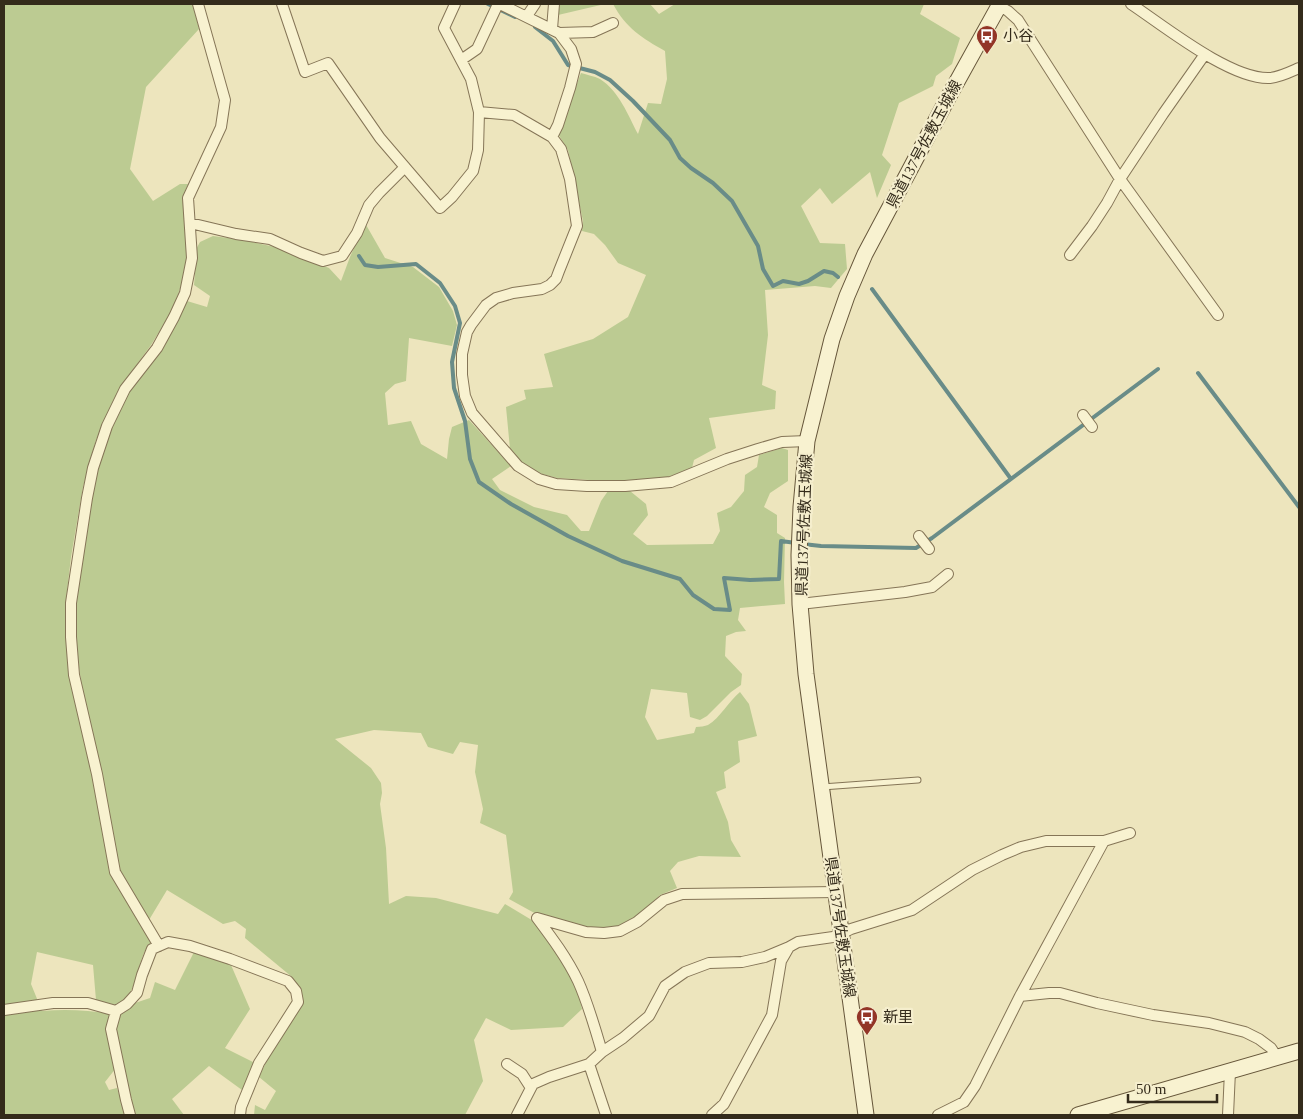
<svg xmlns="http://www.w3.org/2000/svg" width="1303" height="1119" viewBox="0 0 1303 1119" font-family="'Times New Roman','Noto Sans JP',serif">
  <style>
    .green { fill: #bccb92 }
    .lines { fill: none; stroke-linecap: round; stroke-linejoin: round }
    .stream { stroke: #698c88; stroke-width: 4 }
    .service-casing { stroke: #857557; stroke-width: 7 }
    .minor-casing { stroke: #857557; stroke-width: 12 }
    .secondary-casing { stroke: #66563a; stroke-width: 17 }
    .service { stroke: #f8f2d0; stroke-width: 5 }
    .minor { stroke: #f8f2d0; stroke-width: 10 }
    .secondary { stroke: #f8f2d0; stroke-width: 15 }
    .labels { text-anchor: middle; stroke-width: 4.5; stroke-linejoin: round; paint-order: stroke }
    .poi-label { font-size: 15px; fill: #342b1b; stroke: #f5eecd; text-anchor: start }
    .street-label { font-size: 15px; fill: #342b1b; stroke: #f5eecd }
  </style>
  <rect width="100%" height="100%" fill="#ede5bd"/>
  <!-- green -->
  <path class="green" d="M4,4h189l6,25 -53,58 -16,82 23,32 27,-17h8l-6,14 5,24v33l-6,31 -9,25 -21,34 -29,40 -26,55 -13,47 -12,70 -5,43 4,74 23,100 18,101 40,68c-15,11 -12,58 -35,61 -5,1 -14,-3 -20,-4l-3,-35 -56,-13 -6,32 11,27c23,-2 46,-1 69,3l5,54 -11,14 4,8 8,-2 9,27h-122z
    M560,4h45l-47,11z
    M613,4h37l9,10 16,-10h249l-4,10 40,24 -8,26 -16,12 -3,10 -34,17 -17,52 9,10 -14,33 -7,-26 -38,32 -12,-16 -19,18 19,37 25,1 2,25 -16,19 -16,-2 -50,4 3,45 -6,50 14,6 -1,18 -66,9 7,30 -22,12 -2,8 -24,9 -46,5 -65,-4 -18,-5 -19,-11 -10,-13 -4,-42 20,-8 -2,-9 29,-3 -9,-33 49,-15 35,-22 18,-42 -28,-12 -13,-18 -11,-11 -12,-3 1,-10 -15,-71 -10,-16 23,-61c6,2 13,3 19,6 19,12 28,36 38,55l10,-31 13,1 6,-25 -2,-28c-23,-13 -39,-23 -52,-47z
    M365,223l20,35 28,9 26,20 14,24 4,14 -5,21 -43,-8 -3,43 -11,3 -10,9 3,32 23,-4 10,23 26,15 2,-20 3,-12 17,-7 42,46 -19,13 8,11 34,17 33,8 14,16h8l12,-30 7,-10h22l16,13 2,11 -15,19 14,11 66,-1 7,-13 -3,-18 14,-6 13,-16 1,-16 12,-8 2,-12 23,-7 6,2v31l-18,12 -6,14 13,8v18l8,5 -1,44 1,22 -45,4 -2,12 8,11 -10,1 -10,4 -1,20 17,18 -1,11 -10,7 -24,24 -7,4 -10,-3 -3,-24 -36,-4 -6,28 12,23 37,-7 2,-6c4,0 9,-1 12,-2 12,-7 21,-24 32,-33l9,12 8,32 -19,5 2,21 -16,10 2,16 -10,4 12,30 3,18 10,17 -42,-1 -21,6 -8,9 7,17 -17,7 -13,15 -26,17 -21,3 -17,-1 -45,-14 -29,-16 4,-7 -7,-57 -26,-12 3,-14 -8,-37 3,-27 -18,-3 -7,12 -25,-7 -7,-14 -47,-3 -39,9 36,29 10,15 1,10 -2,11 6,44 3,56 17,-8 30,2 62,16 7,-10 30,18 28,39 14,27 5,21 -19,18 -52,3 -25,-12 -12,22 9,41 -18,34h-211l1,-10 10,5 11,-19 -17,-14 9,-19 26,-41 6,-27 -8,-13 -47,-39 1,-9 -11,-8 -12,3 -56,-34 -18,30 -31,-49 -35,-177 -7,-46 -2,-40 23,-143 14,-38 20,-38 56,-88 20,6 3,-11 -16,-11 2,-24 -1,-10 5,-9 13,-6 30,4 32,7 54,21 12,13 9,-24z
    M194,952l37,13 19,44 -25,39 30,15 -13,27 -33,-24 -37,33 12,16h-49l-21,-86 6,-16 15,-10 15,-5 5,-16 20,8z"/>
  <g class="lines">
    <!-- stream -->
    <path class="stream" d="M488,4l27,13
      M535,27l18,14 15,24 27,7 15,8 23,21 37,39 10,18 11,10 22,15 19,18 26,45 5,23 10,17 10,-5 16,3 9,-3 16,-10 9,2 5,4
      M359,256l6,9 13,2 38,-3 24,19 15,23 5,17 -8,39 2,26 11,33 5,38 9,23 32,22 57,32 54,25 58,18 13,16 21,14 16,1 -6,-32 26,2 29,-1 2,-38 15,2
      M872,289l139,190
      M1198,373l101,134
      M803,544l18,2 95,2 16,-10 226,-169"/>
    <!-- service casing -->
    <g class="service-casing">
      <path id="service" d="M822,787l96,-7"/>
    </g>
    <!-- minor casing -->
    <g class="minor-casing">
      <path id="minor" d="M282,4l23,68 23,-9 52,75 60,70 12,-11 21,-26 5,-21 1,-38 -8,-33 -27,-51 11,-24
        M500,4l59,29 12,16 5,15 -6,24 -12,37 -6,12
        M1131,4c33,22 100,76 139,74 10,-1 20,-6 29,-10
        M999,6l9,5 10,9 102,159 98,136
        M527,16l8,-12
        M552,29l2,-25
        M559,33l34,-1 20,-9
        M461,60l16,-11 21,-45
        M479,112l35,3 38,22 9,12 9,30 7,47 -18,45 -3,8 -6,6 -8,4 -29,4 -17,5 -10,7 -15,20 -4,7 -5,22v21l3,21 7,17 46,53 21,13 17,5 31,2h38l46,-4 56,-23 31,-10 24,-7 25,-1
        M190,223l46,11 34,5 31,14 22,8 19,-5 15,-23 12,-28 10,-12 26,-26
        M1070,255l22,-29 15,-23 13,-24 43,-65 42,-60
        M1083,415l9,12
        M919,536l10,13
        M800,604l105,-12 27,-5 16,-13
        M537,918l49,14 18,1 16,-2 17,-9 27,-22 18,-6 154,-2
        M537,918c15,20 30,40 41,63 10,22 17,47 24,71
        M159,946l-44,-74 -18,-98 -23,-99 -3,-38v-34l16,-105 6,-30 14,-42 18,-37 32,-41 17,-31 11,-24 7,-35 -4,-60 33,-71 4,-27 -27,-96
        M1020,996l29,-3h11l37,10 56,12 56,8 36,9 14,7 12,9 6,9
        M4,1010l49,-7h35l28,8
        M507,1064l15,10 9,14
        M589,1064l17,51
        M130,1115l-4,-15 -15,-71 5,-18 11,-7 10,-11 5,-18 10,-26 16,-7 22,4 40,13 58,22 8,10 2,11 -39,61 -18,44 -1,8
        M517,1115l16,-31 16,-7 40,-13 13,-12 21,-14 26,-22 16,-30 20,-14 24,-9 33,-1 23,-5 24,-10
        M712,1115l12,-11 48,-89 9,-54 8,-14 9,-5 35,-5 8,-3 10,-5 61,-19 60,-40 30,-15 19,-8 25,-6h58l26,-8
        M938,1115l26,-13 11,-16 45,-90 84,-155
        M1228,1115l2,-44"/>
    </g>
    <!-- secondary casing -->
    <g class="secondary-casing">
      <path id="secondary" d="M866,1115l-60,-441 -6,-70 -1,-49 2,-48 6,-66 25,-102 15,-43 18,-42 84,-158 51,-92
        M1078,1115l221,-64"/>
    </g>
    <!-- service -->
    <use href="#service" class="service"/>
    <!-- minor -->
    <use href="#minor" class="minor"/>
    <!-- secondary -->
    <use href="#secondary" class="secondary"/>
  </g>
  <!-- icons -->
  <defs>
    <g id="bus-pin" transform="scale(1.125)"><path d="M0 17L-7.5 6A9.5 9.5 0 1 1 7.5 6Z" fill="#933527" stroke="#f5eecd"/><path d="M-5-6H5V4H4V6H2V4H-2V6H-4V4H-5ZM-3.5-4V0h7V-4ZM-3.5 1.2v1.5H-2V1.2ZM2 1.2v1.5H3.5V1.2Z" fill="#fff"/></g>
  </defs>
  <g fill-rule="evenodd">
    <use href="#bus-pin" x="987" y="36"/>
    <use href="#bus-pin" x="867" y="1017"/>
  </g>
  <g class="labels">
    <!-- poi labels -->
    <g class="poi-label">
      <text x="1003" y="41">小谷</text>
      <text x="883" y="1022">新里</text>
    </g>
    <!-- street labels -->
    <g class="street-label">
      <text transform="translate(924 144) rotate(-62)" y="5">県道137号佐敷玉城線</text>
      <text transform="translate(804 525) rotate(-88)" y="5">県道137号佐敷玉城線</text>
      <text transform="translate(840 927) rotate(82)" y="5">県道137号佐敷玉城線</text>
    </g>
  </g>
  <!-- border -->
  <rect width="1303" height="1119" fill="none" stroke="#342b1b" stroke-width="10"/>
  <!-- scale -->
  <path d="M1128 1094v8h89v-8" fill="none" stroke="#342b1b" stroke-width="2.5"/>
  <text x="1136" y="1094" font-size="15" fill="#342b1b" stroke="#f5eecd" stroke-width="4" paint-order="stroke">50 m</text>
</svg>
